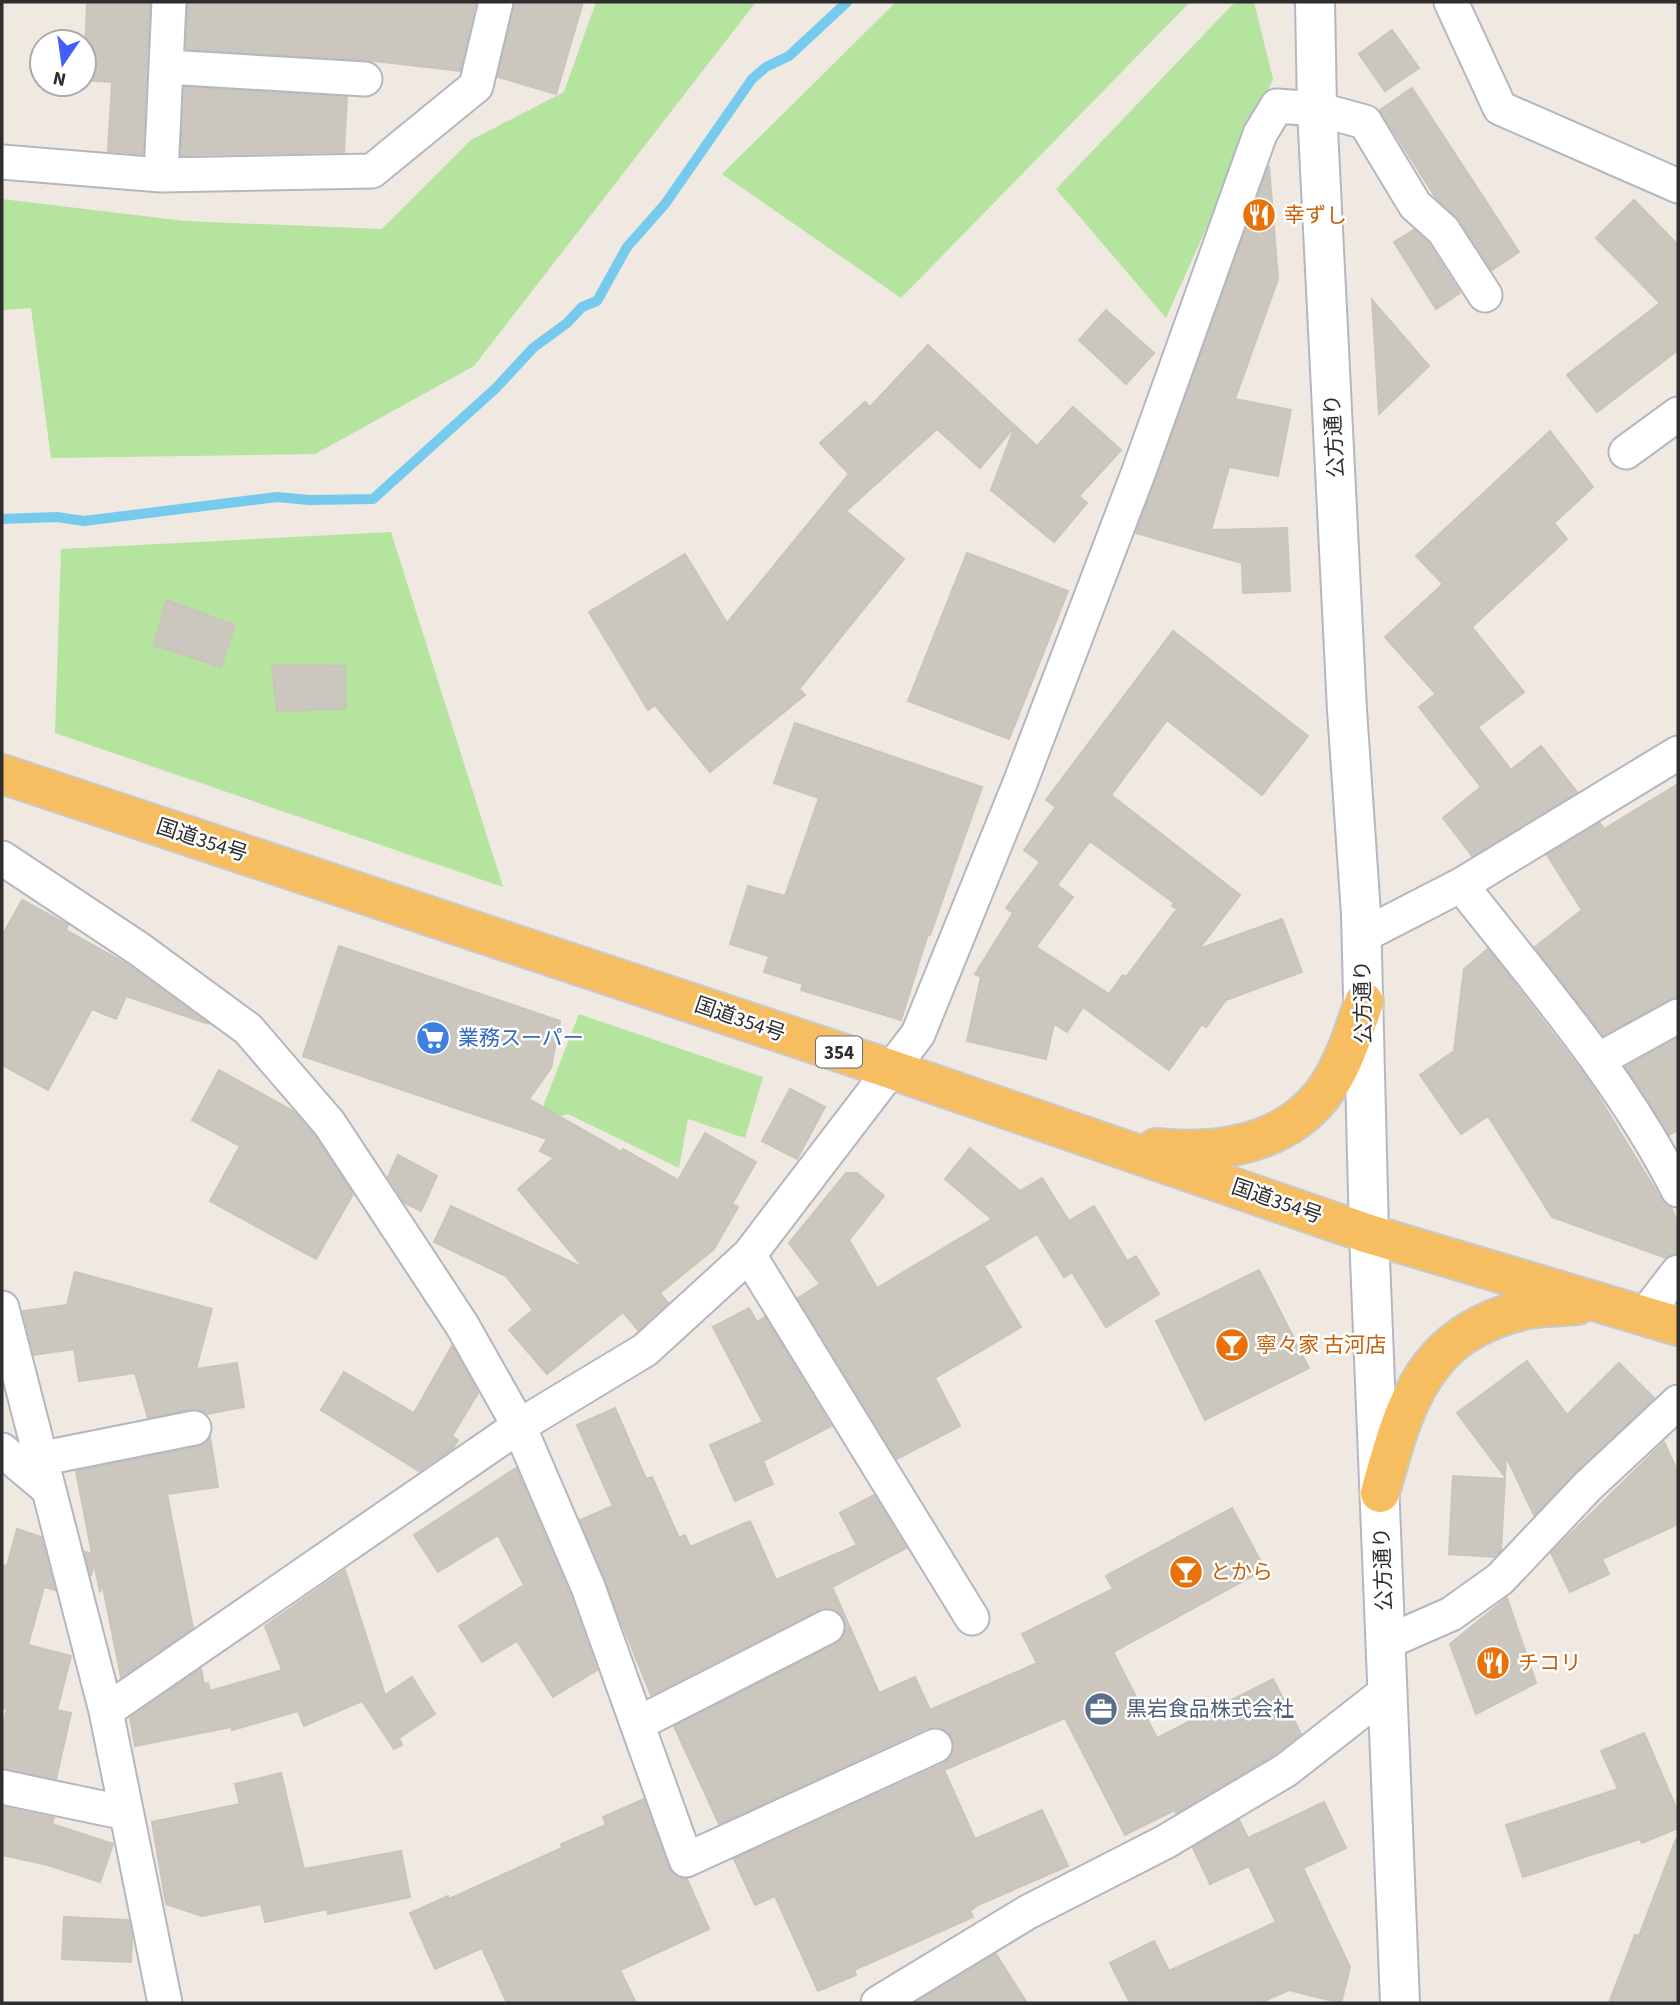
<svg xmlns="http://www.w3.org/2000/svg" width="1680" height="2005" viewBox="0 0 1680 2005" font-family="'Source Sans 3','Noto Sans JP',sans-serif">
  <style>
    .green { fill: #b4e49e }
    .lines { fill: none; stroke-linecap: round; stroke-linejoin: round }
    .stream { stroke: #76caee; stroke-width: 10 }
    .building { fill: #cbc7bf; stroke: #cac5ba; stroke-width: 2; fill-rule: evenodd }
    .minor-casing { stroke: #b4b6c1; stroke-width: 37 }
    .tertiary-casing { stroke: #b4b6c1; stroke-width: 42 }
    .trunk-casing { stroke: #c9c9c9; stroke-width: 42 }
    .minor { stroke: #fff; stroke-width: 33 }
    .tertiary { stroke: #fff; stroke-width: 38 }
    .trunk { stroke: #f6be60; stroke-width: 38 }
    .labels { text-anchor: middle; stroke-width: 5; stroke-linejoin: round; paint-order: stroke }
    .shield { fill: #fff; stroke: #6d6d6d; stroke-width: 2 }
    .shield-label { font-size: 19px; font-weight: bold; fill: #2e2e2e }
    .food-label { font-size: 21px; fill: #c56008; stroke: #fff; text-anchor: start }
    .street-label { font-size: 21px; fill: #2e2e2e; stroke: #fff }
    .shop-label { font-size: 21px; fill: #366cbe; stroke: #fff; text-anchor: start }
    .service-label { font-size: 21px; fill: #4e5e75; stroke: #fff; text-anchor: start }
  </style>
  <rect width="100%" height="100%" fill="#efe9e1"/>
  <!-- green -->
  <path class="green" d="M596,2h160l-282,364 -159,88 -264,4 -20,-150 -29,2v-111l183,22 197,8 89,-89 93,-48z
    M896,2h294l-289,296 -179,-124z
    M1235,2h19l19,77 -107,239 -110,-129z
    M391,532l112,355 -448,-154 6,-184z
    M579,1014l184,63 -18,61 -57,-19 -9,49 -111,-54 -31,8z"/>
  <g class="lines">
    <!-- stream -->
    <path class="stream" d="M2,519l55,-2 27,4 193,-24 32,3 64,-1 123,-111 37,-40 34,-25 15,-16 15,-6 30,-54 38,-43 87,-125 14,-12 23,-11 58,-54"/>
  </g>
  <!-- building -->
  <path class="building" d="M87,2h63l-7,152 -35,-3 4,-69 -28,-2z
    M188,2h288l-16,69 -94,-11 -180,-11z
    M515,2h68l-27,92 -58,-17z
    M1392,30l27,38 -34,23 -26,-37z
    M184,87l163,10 -3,55 -163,3z
    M1412,88l107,164 -27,18 -33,-51 -23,-21 -56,-88z
    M1269,166l9,113 -43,120 56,11 -13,66 -49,-9 -18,63 76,-2 3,63 -47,2 -1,-30 -106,-30z
    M1634,200l44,45v105l-81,62 -30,-37 93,-72 -64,-65z
    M1414,230l14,13 32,50 -24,16 -42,-67z
    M1372,300l57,66 -50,48z
    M1106,310l48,43 -28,31 -47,-44z
    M928,345l87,81 -35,42 -43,-39 -91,82 58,48 -105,130 6,6 -95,77 -55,-67 -7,5 -59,-98 96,-58 42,69 122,-149 -29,-31 45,-41 5,5z
    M1073,407l48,43 -42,46 8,7 -33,39 -63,-52 24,-64 22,20z
    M1550,431l43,56 -39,36 13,16 -95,88 52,65 -46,35 33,43 30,-24 36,46 -105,64 -29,-38 38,-31 -62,-80 17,-13 -51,-57 58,-53 -27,-28z
    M967,553l101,38 -59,148 -101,-38z
    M166,600l69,25 -14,42 -67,-22z
    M1173,631l135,105 -46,59 -95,-75 -56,75 129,100 -41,54 83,-30 20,53 -76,28 -20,27 -4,-3 -33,46 -86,-63 -16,25 -13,-8 -8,35 -79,-18 14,-64 -6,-3 38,-61 -7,-5 34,-46 -16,-12 32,-43 -10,-7zM1090,841l84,62 -2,3 5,3 -51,68 -3,-2 -14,19 -73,-47 37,-50 -16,-12z
    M272,665l73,1 1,43 -69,2z
    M795,723l187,64 -52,148 -2,-1 -27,86 -100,-30 2,-6 -39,-12 5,-16 -39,-12 18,-58 37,10 34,-98 -45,-15z
    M1678,784v213l-75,38 -68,-88 47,-37 -35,-55 53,-32 4,6z
    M22,900l46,25 -2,5 59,33 84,61 -83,-28 -10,23 -24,-10 -44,81 -46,-25v-129z
    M339,946l221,75 -9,47 -22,31 93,53 1,-3 55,31 27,-47 51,29 -24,42 6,3 -24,42 -54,44 8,10 -30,27 -15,-18 -76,62 -38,-44 24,-20 -27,-34 -72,-34 17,-36 133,62 -66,-79 36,-31 -14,-7 7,-12 -244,-83z
    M1488,949l101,132 72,118 10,8 7,17v29l-12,5 -114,-41 -64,-101 -27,18 -41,-59 34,-24 10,-82z
    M1678,1038v92l-9,5 -43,-68z
    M219,1070l74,41 21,24 39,59 -37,65 -106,-58 30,-55 -48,-26z
    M790,1089l35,18 -28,52 -35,-18z
    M970,1148l50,43 22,-13 27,43 25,-15 33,55 9,-5 23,38 -53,33 -34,-55 -8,5 -27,-43 -53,32 37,61 -86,51 25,48 -63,33 -99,-161 22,-14 -31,-41 57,-70h11l27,23 -35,44 28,48 115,-69 -47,-40z
    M398,1155l39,21 -16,35 -16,-8 -17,-26z
    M1259,1270l50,98 -104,52 -49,-99z
    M75,1272l137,37 -16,60 41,-6 7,44 -37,7 -17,-5 -42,9 -13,-45 -56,8 -5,-32 -40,6 -11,-44 44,-6z
    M749,1308l8,14 8,-5 66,109 -68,35 10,23 -38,17 -25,-56 53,-23 -50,-95z
    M452,1346l26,47 -26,43 6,4 -5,8 -34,23 -98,-61 23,-38 70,41z
    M1527,1361l40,54 52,-52 35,35 -120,117 -28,-59 -1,21 -48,-64z
    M615,1408l31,71 6,-2 27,61 6,-3 5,12 60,-26 26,59 81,-35 -17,-32 34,-18 32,53 -74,39 47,106 36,-16 15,33 107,-47 -15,-29 91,-45 -7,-13 126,-68 33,61 -152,83 44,86 116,-59 28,55 -26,20 -99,59 -1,-3 -50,25 -60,-117 -121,52 31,69 67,-29 26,56 -90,39 -8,6 3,6 -119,53 2,5 -38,16 -43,-95 -20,9 -21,-46 209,-95 8,-7 2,-18 -7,-9 -19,-2 -208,96 -45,-98 162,-82 7,-7 1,-18 -7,-8 -19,-1 -167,85 -71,-175 33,-14 -36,-81z
    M210,1437l8,50 -51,7 26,134 -72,49 -19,-95 -2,10 -6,-29 -3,13 -6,-24 7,2 -16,-83 122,-24z
    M1664,1442l14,30v52l-76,35 7,15 -39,18 -19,-39z
    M516,1468l54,126 27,76 -44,27 -36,-56 -35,21 -23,-36 65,-41 -26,-50 -60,37 -24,-37z
    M1453,1476l52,3 -4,71 -6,7 -46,-3z
    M17,1529l24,8 14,53 -11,-3 -16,58 43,11 -14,54 14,3 -15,66 -54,-11v-38l5,-21 -5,-1v-143l5,1z
    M345,1570l40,125 27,-18 23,37 -36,24 3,7 -8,4 -32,-48 -58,25 -6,-15 -66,19 -1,-3 -96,19 -5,-28 71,-49 3,15 4,-1 2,8 72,-21 -17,-44z
    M1507,1598l29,85 -60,31 -26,-70z
    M1644,1733l34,79v16l-36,15 -2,-4 -117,38 -17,-52 112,-36 -17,-38z
    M281,1773l23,96 97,-18 9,46 -82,17 -1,-5 -62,13 -4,-18 -59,12 -36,-12 -14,-82 88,-18 -5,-20z
    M644,1799l24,67 7,9 12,4 22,50 -89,41 16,33h-129l-25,-55 -47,21 -25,-56 38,-17 1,3 113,-51 -1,-4 45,-19 -3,-8z
    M1324,1802l22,46 -43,20 47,99 -9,36 -52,-13 -29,13h-130l-20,-40 44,-22 15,30 107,-49 -27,-56 -39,18 -17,-36 46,-28 9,18z
    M2,1807l52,11 -2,6 61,20 -13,38 -52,-17 -46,-10z
    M1676,1839h2v164h-69l26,-68 4,1z
    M64,1917l65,3 3,18 -1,24 -69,-3z
    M996,1954l31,49h-112z"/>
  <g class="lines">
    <!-- minor casing -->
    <g class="minor-casing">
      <path id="minor" d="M1451,2l49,106 178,78
        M167,67l198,12
        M2,162l159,13 211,-4 104,-85 20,-84
        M161,175l8,-173
        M1626,452l52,-38
        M2,858l137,91 109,80 81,94 133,202 57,101 69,161 98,273 249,-114
        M1461,885c77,98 160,193 217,305
        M1362,936l99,-51 217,-132
        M1598,1060l80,-44
        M749,1255l223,363
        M2,1308l104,403 59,292
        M1644,1316l34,-44
        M2,1450l45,38
        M39,1459l155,-31
        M1385,1643l66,-29 49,-35 88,-93 90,-84
        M106,1711l413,-285 126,-76 104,-95 169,-221 102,-251 119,-312 121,-337 17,-28 40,3 48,13 50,83 28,25 42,65
        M637,1724l190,-97
        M2,1787l124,26
        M878,2003l150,-91 137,-70 121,-72 101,-79"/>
    </g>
    <!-- tertiary casing -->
    <g class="tertiary-casing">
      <path id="tertiary" d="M1315,2l2,107 30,601 14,204 8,320 31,769"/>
    </g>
    <!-- trunk casing -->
    <g class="trunk-casing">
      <path id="trunk" d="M2,774l888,295 479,165 309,92
        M1156,1148c59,6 126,-2 166,-53 21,-27 31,-61 42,-93
        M1380,1493c24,-87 42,-159 143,-183 17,-4 36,-3 54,-5"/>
    </g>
    <!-- minor -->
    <use href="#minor" class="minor"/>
    <!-- tertiary -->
    <use href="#tertiary" class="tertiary"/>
    <!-- trunk -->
    <use href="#trunk" class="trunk"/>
  </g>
  <!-- icons -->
  <defs>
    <g id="restaurant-disc" transform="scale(1.75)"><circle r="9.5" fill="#e8710a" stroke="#fff"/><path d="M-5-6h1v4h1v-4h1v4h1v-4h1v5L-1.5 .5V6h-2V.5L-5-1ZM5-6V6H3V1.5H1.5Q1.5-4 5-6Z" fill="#fff"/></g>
    <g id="supermarket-disc" transform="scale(1.75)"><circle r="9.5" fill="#3f7fe0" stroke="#fff"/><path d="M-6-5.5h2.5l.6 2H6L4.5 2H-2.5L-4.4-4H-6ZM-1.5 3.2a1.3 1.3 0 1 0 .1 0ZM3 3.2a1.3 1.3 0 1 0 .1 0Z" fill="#fff"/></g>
    <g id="bar-disc" transform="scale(1.75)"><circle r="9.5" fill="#e8710a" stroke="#fff"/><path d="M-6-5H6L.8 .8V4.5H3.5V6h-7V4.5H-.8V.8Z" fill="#fff"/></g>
    <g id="office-disc" transform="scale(1.75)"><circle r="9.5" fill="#5c6f8a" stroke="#fff"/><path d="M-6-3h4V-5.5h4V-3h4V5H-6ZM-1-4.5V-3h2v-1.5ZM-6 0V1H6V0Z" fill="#fff"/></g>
  </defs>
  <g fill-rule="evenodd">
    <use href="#restaurant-disc" x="1259" y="215"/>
    <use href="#supermarket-disc" x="433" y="1038"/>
    <use href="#bar-disc" x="1232" y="1345"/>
    <use href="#bar-disc" x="1186" y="1572"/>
    <use href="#restaurant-disc" x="1493" y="1663"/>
    <use href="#office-disc" x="1101" y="1709"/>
  </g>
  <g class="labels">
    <!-- shield labels -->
    <rect class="shield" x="816" y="1036.5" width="46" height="31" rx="5"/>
    <g class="shield-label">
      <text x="839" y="1059">354</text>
    </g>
    <!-- food labels -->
    <g class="food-label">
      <text x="1284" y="222">幸ずし</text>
      <text x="1256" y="1352">寧々家 古河店</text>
      <text x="1210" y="1579">とから</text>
      <text x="1518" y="1670">チコリ</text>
    </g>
    <!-- street labels -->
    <g class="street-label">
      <text transform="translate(1334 436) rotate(-93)" y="7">公方通り</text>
      <text transform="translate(202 840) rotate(18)" y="7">国道354号</text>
      <text transform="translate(1363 1002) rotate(-91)" y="7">公方通り</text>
      <text transform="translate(740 1019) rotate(19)" y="7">国道354号</text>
      <text transform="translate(1277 1201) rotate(19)" y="7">国道354号</text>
      <text transform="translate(1383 1569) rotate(-92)" y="7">公方通り</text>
    </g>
    <!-- shop labels -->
    <g class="shop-label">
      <text x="458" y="1045">業務スーパー</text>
    </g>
    <!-- service labels -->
    <g class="service-label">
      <text x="1126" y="1716">黒岩食品株式会社</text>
    </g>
  </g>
  <!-- border -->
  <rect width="1680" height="2005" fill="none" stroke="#2e2e2e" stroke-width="7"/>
  <!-- north arrow -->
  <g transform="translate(63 63) rotate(193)"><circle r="33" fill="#ffffff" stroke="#ababab" stroke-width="2"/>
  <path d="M0-5L12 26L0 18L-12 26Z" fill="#435ff9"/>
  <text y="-10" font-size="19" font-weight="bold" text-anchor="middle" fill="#2e2e2e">N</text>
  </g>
</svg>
